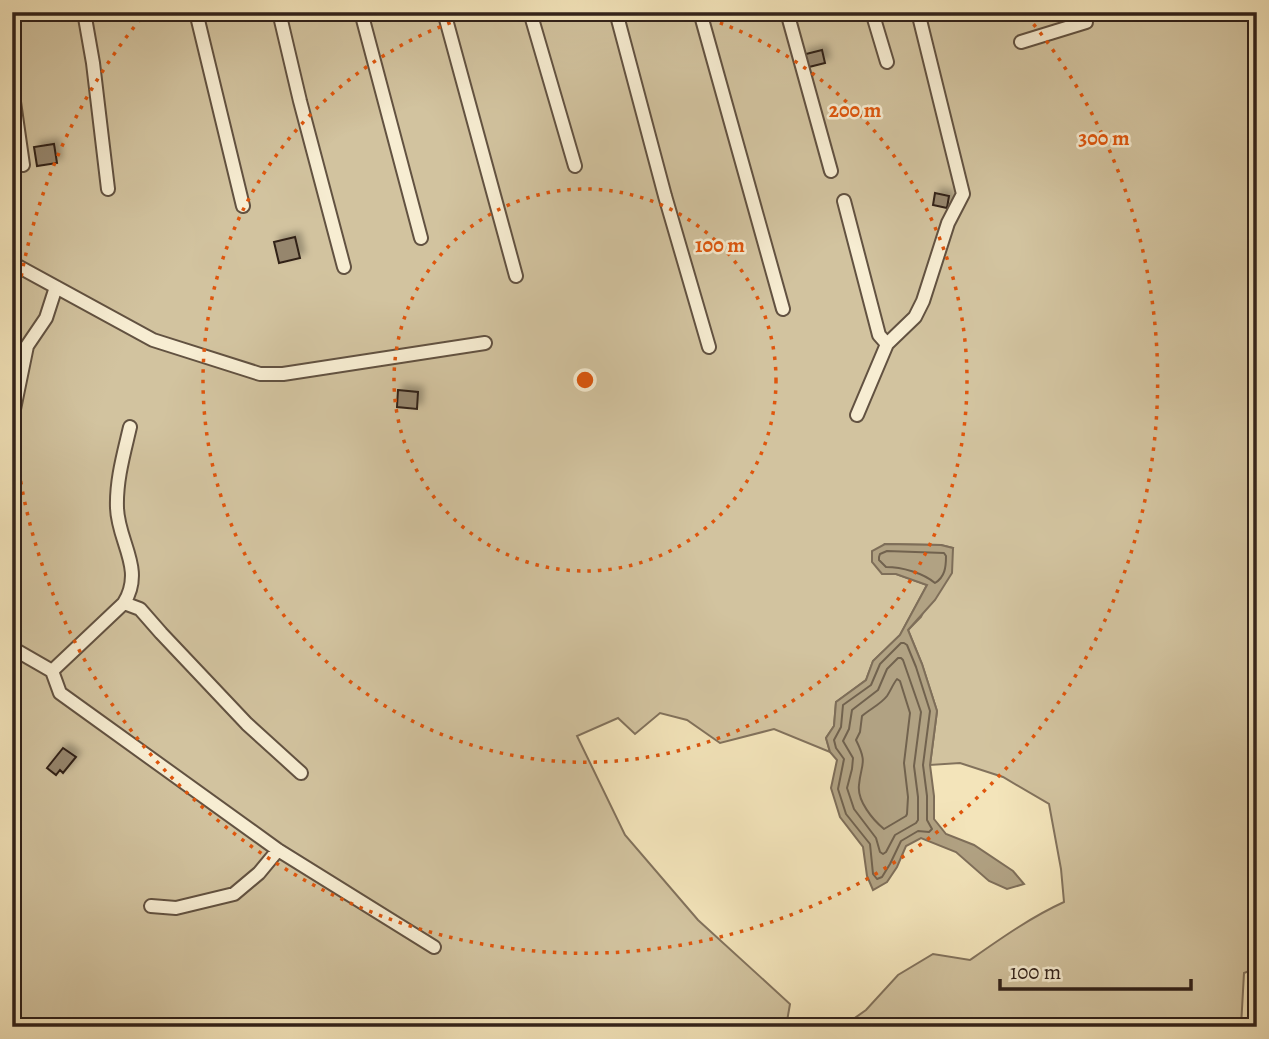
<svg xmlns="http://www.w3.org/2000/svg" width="1269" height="1039" viewBox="0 0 1269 1039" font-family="Alegreya,serif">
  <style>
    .green { fill: #d2c39f; stroke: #82725c; stroke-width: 2 }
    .water { fill: #b1a283; stroke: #7e6e59; stroke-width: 2 }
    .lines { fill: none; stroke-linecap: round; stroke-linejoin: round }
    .shore { stroke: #71624e; stroke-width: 2 }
    .building { fill: #96866d; stroke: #312119; stroke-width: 2; filter: url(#shadow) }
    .minor-casing { stroke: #625241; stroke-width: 16 }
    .minor { stroke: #f7edd2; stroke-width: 12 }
    .ring { fill: none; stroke: #df560d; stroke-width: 3.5; stroke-dasharray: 3.5 7 }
    .centre { fill: #df560d; stroke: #f7edd2; stroke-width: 3.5 }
    .ring-label { font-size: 21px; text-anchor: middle; font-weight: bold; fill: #df560d; stroke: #f7edd2; stroke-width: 5; stroke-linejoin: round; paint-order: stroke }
  </style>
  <defs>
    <filter id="shadow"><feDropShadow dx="5" dy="-5" stdDeviation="3.5" flood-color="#0004"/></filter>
  </defs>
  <rect width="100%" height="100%" fill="#f3e4ba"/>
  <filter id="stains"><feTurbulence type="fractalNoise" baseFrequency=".00286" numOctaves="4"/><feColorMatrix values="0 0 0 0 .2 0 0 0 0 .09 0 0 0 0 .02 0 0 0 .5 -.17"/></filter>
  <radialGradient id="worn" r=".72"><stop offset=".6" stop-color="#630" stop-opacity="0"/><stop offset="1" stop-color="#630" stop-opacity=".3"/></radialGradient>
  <!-- green -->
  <path class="green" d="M12,12h1245v956l-13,5 -3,54h-399l24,-17 32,-35 35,-21 37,6c30,-21 61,-43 94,-58l-3,-33 -12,-65 -46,-27 -43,-14 -30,2 7,-54 -15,-47 -14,-34 13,-13 32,-69 -12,-3 -56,-1 11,30 31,11 -27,50 -27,26 -7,19 -30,22 -2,24 -8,12 4,14 -56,-23 -54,14 -33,-23 -27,-7 -25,21 -17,-16 -41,18 48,99 73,85 92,84 -4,23h-774z"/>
  <!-- water -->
  <path class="water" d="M885,544l56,1 12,3 -1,25 -17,27 -27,30 14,34 15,47 -7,54 4,31v23l12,15 28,11 39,26 11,13 -17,5 -18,-8 -33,-29 -35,-14 -15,8 -9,21 -10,15 -14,8 -6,-14 -4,-29 -23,-30 -9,-29 6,-28 -7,-8 -4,-14 8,-12 2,-24 30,-22 7,-19 27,-26 27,-50 -31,-11h-14l-10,-12v-11z"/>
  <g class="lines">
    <!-- shore -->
    <path class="shore" d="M887,551l57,2 2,3c0,11 -1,21 -11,27 -12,-10 -33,-16 -49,-16l-7,-7v-3l1,-3z
      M901,643h3l3,2 9,22 14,44 -7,54 4,31v24l5,9 -3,3 -11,-1 -17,10 -11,23 -8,13 -5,2 -4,-5 -3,-30 -24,-30 -8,-25 6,-30 -8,-11 -2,-8 7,-13 2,-22 28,-20 9,-21z
      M898,658h3l2,2 18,52 -7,54 4,31v23l-2,3 -21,12 -9,17 -3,2 -3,-2 -4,-14 -22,-29 -7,-21 5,-19 1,-11 -10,-17 6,-12 3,-19 26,-20 9,-21z
      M897,679l3,2 10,32 -6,50 4,34 -1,17 -1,2 -22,13c-11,-9 -27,-28 -25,-44 2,-22 9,-21 -3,-45l4,-8 2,-16c8,-7 19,-12 25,-20 4,-6 6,-12 10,-17z"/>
  </g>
  <!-- building -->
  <path class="building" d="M822,50l3,13 -20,5 -3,-13z
    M54,144l3,19 -20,3 -3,-19z
    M935,193l14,3 -2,12 -14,-3z
    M295,237l5,21 -21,5 -5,-21z
    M398,390l20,2 -1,17 -20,-2z
    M63,748l13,9 -13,16 -3,-3 -4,5 -9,-7z"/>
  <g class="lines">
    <!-- minor casing -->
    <g class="minor-casing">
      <path id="minor" d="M84,12l9,51 15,126
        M196,12l47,194
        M279,12l21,89 44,166
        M361,12l60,226
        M444,12l72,264
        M530,12l45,154
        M616,12l49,184 44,151
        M700,12l83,297
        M787,12l44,159
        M872,12l15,50
        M1021,42l65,-20v-10
        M12,88l11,77
        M844,201l35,134 8,9
        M12,263l141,77 107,34h23l202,-31
        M857,415l30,-71 28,-27 8,-16 25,-78 15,-29 -45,-182
        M12,419l15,-73 19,-28 10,-31
        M124,603l16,6 21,24 86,91 54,49
        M12,648l40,23 8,22 218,157 156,97
        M52,671l72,-68c21,-34 -6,-61 -7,-95 -1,-28 7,-55 13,-81
        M151,906l25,2 58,-14 25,-21 19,-23"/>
    </g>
    <!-- minor -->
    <use href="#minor" class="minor"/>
  </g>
  <!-- distance rings -->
  <g class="ring">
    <circle cx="585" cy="380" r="191"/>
    <path d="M690 13A382 382 0 1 1 480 13"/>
    <path d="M12 360A573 573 0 0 1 143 16M1027 16A573 573 0 1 1 12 400"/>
  </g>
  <circle cx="585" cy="380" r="10" class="centre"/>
  <g class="ring-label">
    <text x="855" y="117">200 m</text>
    <text x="1104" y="145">300 m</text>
    <text x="720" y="252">100 m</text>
  </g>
  <!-- margin -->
  <rect width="1269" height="1039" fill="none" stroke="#f3e4ba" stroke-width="42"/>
  <rect x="14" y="14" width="1241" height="1011" fill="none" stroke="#312119" stroke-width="3.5"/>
  <rect x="21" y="21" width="1227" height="997" fill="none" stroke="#312119" stroke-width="2"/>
  <!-- scale -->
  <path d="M1000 979v10h191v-10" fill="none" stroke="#312119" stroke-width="3.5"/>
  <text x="1010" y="979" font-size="21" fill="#312119" stroke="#f7edd2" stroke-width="5" paint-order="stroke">100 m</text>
  <rect width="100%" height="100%" filter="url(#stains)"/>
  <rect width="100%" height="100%" fill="url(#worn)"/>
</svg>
